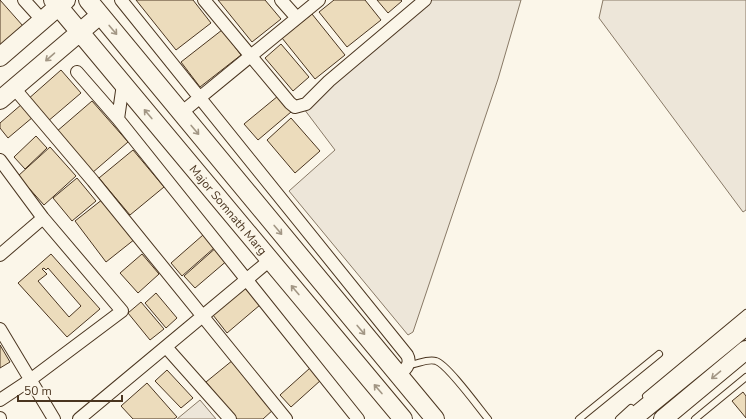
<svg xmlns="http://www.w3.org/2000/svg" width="746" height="419" viewBox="0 0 746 419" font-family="'Nunito Sans',sans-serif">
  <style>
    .green { fill: #ede6d9; stroke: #887966 }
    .building { fill: #ecdcbc; stroke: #4a3520; fill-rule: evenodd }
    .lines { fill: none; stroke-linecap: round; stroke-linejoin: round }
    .lane-casing { stroke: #4a3520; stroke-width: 8 }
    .street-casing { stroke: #4a3520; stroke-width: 14 }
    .secondary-casing { stroke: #4a3520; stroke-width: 20 }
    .lane { stroke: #fbf6e9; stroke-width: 6 }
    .street { stroke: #fbf6e9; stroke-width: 12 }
    .secondary { stroke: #fbf6e9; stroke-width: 18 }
    .oneway { stroke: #a29684 }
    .labels { text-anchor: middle; stroke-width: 3; stroke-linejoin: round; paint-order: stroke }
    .street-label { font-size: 12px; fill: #4a3520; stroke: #fbf6e9 }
  </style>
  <rect width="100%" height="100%" fill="#fbf6e9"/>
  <!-- green -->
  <path class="green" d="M429,0h92l-23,79 -85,253 -5,3 -119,-144 46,-41 -34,-45z
    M603,0h143v210l-3,2 -144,-194z
    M200,400l16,19h-39z"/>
  <!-- building -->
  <path class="building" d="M0,0l23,26 -23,20z
    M136,0h57l18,23 -35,27z
    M218,0h47l16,19 -29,23z
    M334,0h31l16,20 -34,27 -28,-35z
    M377,0h24l1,1 -14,12z
    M312,14l33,41 -30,24 -33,-41z
    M222,30l19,25 -41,32 -19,-25z
    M281,44l28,33 -16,14 -28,-33z
    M61,70l20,23 -34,29 -20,-22z
    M278,96l13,16 -33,28 -14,-16z
    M92,101l36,41 -36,31 -36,-41z
    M22,104l11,13 -25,21 -8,-10v-5z
    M291,118l29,33 -25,22 -28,-33z
    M36,136l11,12 -22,21 -11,-12z
    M50,147l26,29 -32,29 -26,-29z
    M133,150l31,37 -34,28 -31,-37z
    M77,178l19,23 -24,20 -19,-23z
    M103,199l32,40 -29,23 -31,-41z
    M203,235l11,13 -32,28 -11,-13z
    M218,246l11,13 -34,29 -11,-12z
    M51,254l49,55 -33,28 -49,-54zM44,268l2,2 2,-2 33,38 -12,11 -31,-36 9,-7 -5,-5z
    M142,254l17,20 -21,19 -18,-20z
    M245,288l15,17 -33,28 -14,-18z
    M156,293l21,25 -11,10 -21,-25z
    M141,302l23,27 -14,11 -22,-27z
    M0,345l10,17 -10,6z
    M233,360l41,49 -11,10h-26l-31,-37z
    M310,368l11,12 -30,27 -11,-12z
    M167,370l26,28 -12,10 -26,-27z
    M147,383l30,34 -3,2h-41l-12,-13z
    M743,392l3,4v22l-14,-17z"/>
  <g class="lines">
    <!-- lane casing -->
    <g class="lane-casing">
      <path id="lane" d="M408,365c9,0 19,-7 28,-4 11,3 43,47 52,58
        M646,396l100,-83
        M579,419l80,-65
        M619,419l12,-11
        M695,419l51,-42"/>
    </g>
    <!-- street casing -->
    <g class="street-casing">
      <path id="street" d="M24,0l19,21
        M121,0l286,355c5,9 -2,15 -9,20
        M204,0l86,103 5,4 11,-3 23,-23 96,-81
        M281,0l16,18
        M77,72l41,47
        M123,84l-5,35 240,300
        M14,88l79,93 193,238
        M181,113l138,-113
        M0,160l43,58 79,93 -92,69 -30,20
        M0,255l43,-37
        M0,329l54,90
        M166,347l64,72
        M0,418v1
        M79,419l191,-159"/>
    </g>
    <!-- secondary casing -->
    <g class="secondary-casing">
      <path id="secondary" d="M53,0l350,419
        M88,0l347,419
        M0,57l66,-57
        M0,100l100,-85
        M632,419l114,-93
        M663,419l83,-69"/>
    </g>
    <!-- lane -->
    <use href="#lane" class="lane"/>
    <!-- street -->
    <use href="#street" class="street"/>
    <!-- secondary -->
    <use href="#secondary" class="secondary"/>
  </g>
  <!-- one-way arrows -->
  <defs><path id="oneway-shaft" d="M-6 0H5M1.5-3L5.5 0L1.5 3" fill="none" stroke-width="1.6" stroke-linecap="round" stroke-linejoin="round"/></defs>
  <g class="oneway">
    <use href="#oneway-shaft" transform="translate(113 30) rotate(50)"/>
    <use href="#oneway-shaft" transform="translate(50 57) rotate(139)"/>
    <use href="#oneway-shaft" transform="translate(148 114) rotate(-130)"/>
    <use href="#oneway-shaft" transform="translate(195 130) rotate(50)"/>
    <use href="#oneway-shaft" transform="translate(278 230) rotate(50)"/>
    <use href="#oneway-shaft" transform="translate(295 290) rotate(-130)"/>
    <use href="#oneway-shaft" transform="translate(361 330) rotate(50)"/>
    <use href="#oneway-shaft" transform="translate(716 375) rotate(140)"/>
    <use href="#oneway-shaft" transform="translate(378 389) rotate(-131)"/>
  </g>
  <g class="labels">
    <!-- street labels -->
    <g class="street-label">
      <text transform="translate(228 210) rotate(50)" y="4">Major Somnath Marg</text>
    </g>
  </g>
  <!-- scale -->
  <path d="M18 395v6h104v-6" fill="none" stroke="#4a3520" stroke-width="2"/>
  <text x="24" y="395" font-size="12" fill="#4a3520" stroke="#fbf6e9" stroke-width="3" paint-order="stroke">50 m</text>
</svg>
